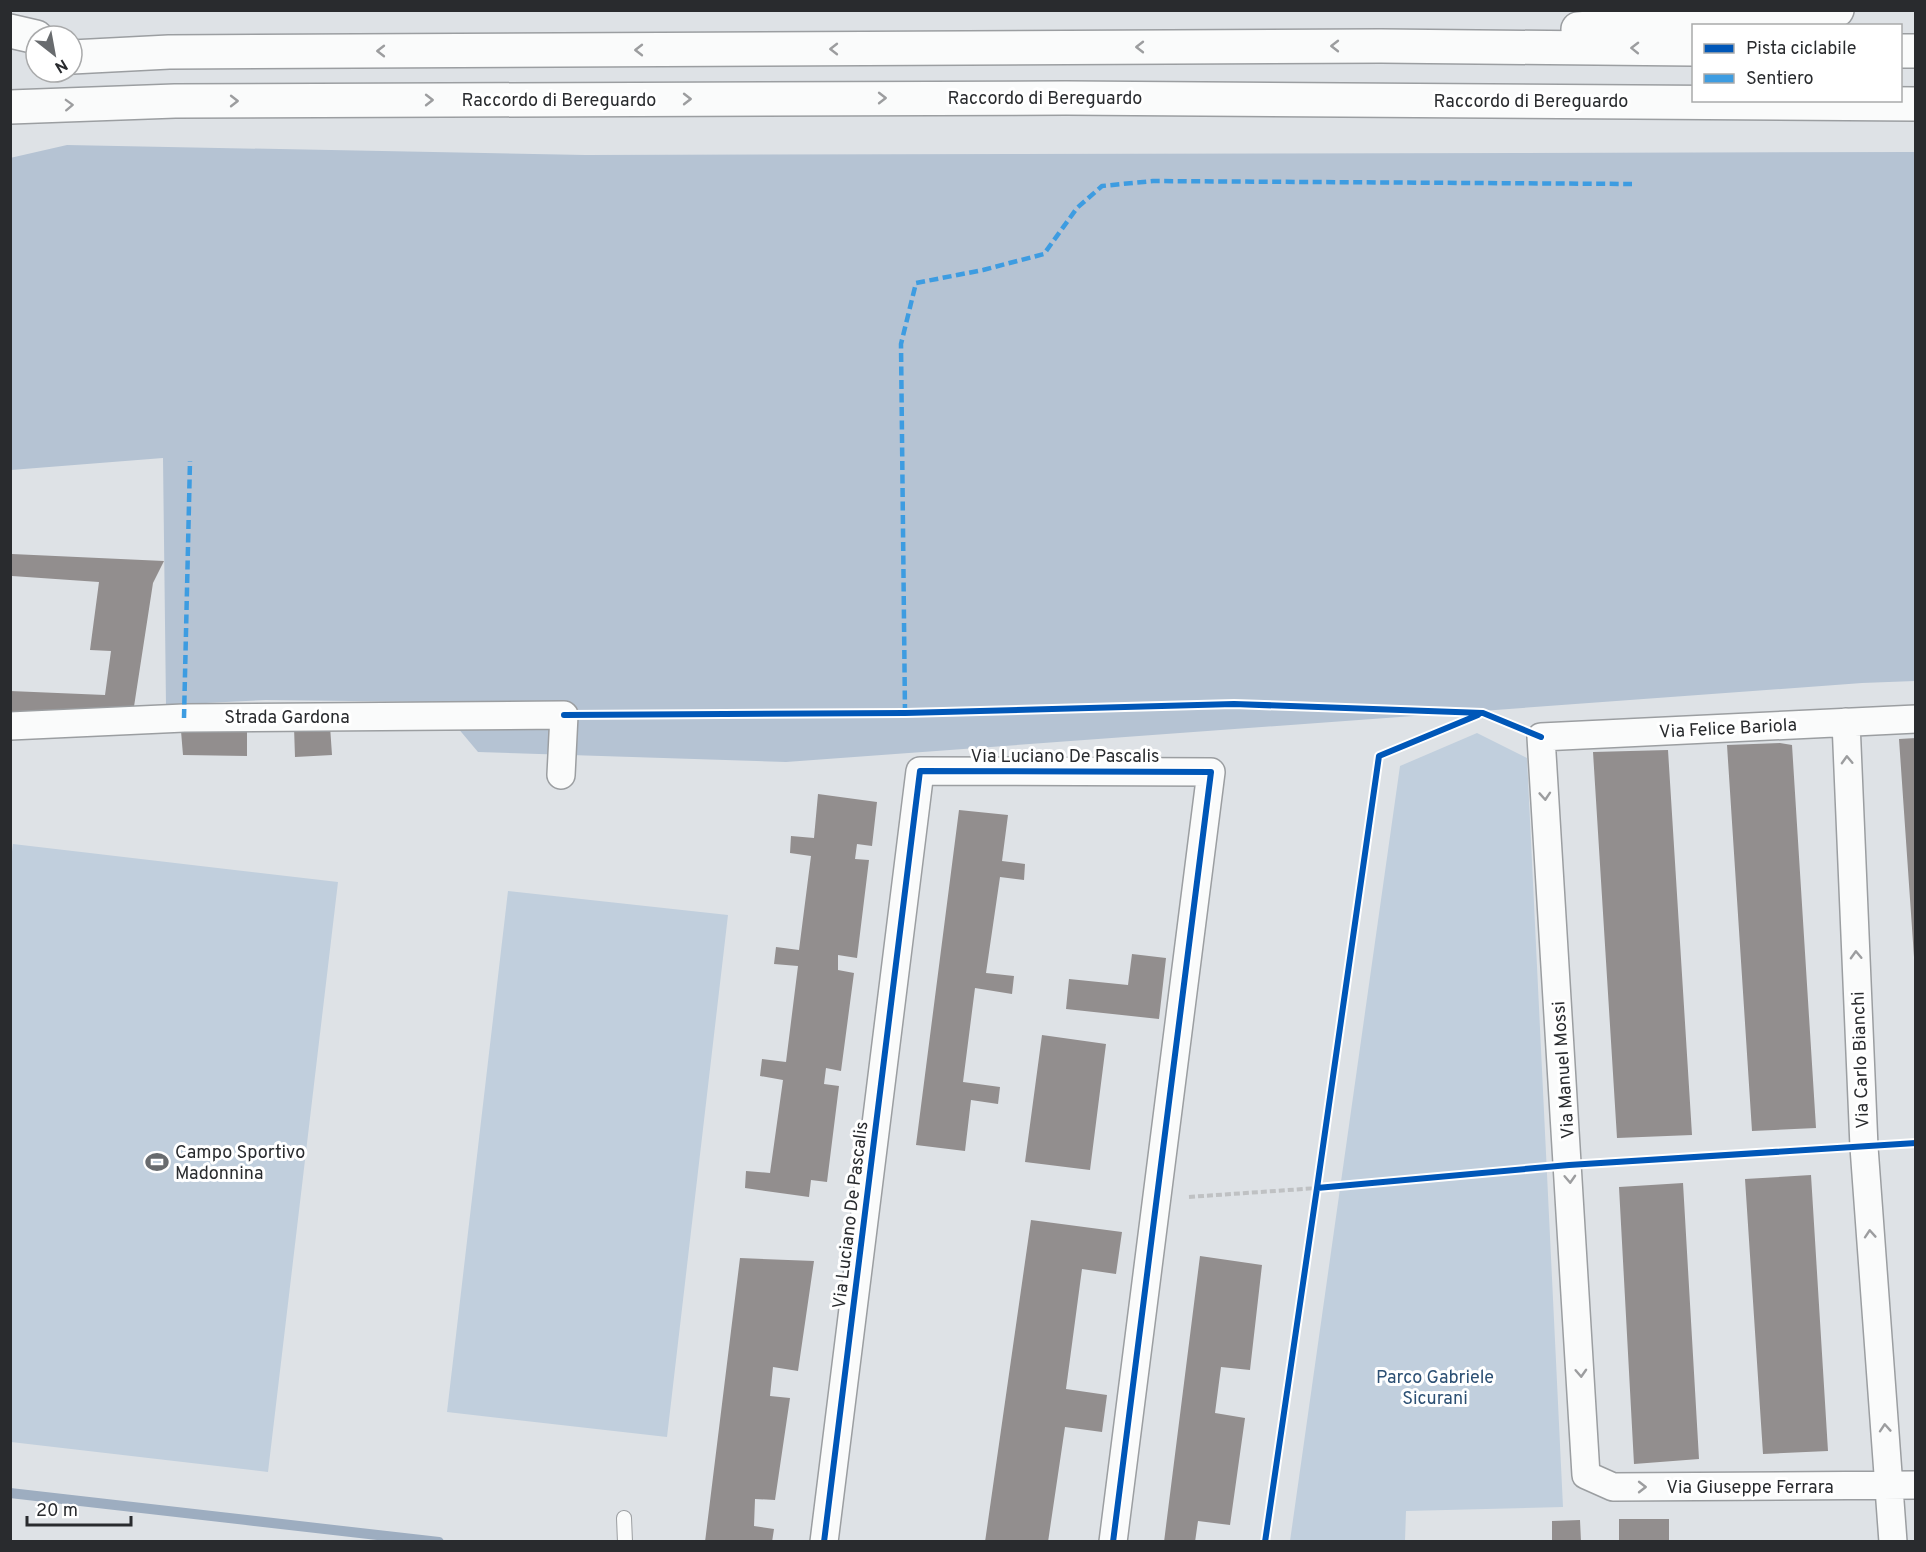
<svg xmlns="http://www.w3.org/2000/svg" width="1926" height="1552" viewBox="0 0 1926 1552" font-family="Overpass,sans-serif">
  <style>
    .green { fill: #c1cfdd }
    .forest { fill: #b5c3d3 }
    .lines { fill: none; stroke-linecap: round; stroke-linejoin: round }
    .stream { stroke: #9dadc0; stroke-width: 10 }
    .building { fill: #928e8e }
    .lane-casing { stroke: #9b9ea1; stroke-width: 16 }
    .street-casing { stroke: #9b9ea1; stroke-width: 30 }
    .highway-casing { stroke: #9b9ea1; stroke-width: 36 }
    .path { stroke: #bfc1c3; stroke-width: 4; stroke-dasharray: 6 3; stroke-linecap: butt }
    .lane { stroke: #fafbfb; stroke-width: 14 }
    .street { stroke: #fafbfb; stroke-width: 27 }
    .highway { stroke: #fafbfb; stroke-width: 33 }
    .quiet { stroke: #3d9ce1; stroke-width: 4.5; stroke-dasharray: 9 4.5; stroke-linecap: butt }
    .cycleway-casing { stroke: #fff; stroke-width: 10 }
    .cycleway { stroke: #0057b8; stroke-width: 6 }
    .oneway { stroke: #9c9d9f }
    .labels { text-anchor: middle; stroke-width: 6; stroke-linejoin: round; paint-order: stroke }
    .street-label { font-size: 18px; fill: #292b2e; stroke: #fff }
    .poi-label { font-size: 18px; fill: #292b2e; stroke: #fff; text-anchor: start }
    .park-label { font-size: 18px; fill: #2c5074; stroke: #fff }
  </style>
  <rect width="100%" height="100%" fill="#dee2e6"/>
  <!-- green -->
  <path class="green" d="M1477,733l50,25 36,749 -157,4 -1,30h-115l110,-775z
    M13,844l325,38 -70,590 -257,-30 -1,-575z
    M508,891l220,24 -61,522 -220,-25z"/>
  <!-- forest -->
  <path class="forest" d="M67,145l518,10 1330,-3v529l-53,2 -1076,79 -308,-10 -42,-50 -170,-2 -100,5 -3,-247 -152,12 -1,-312z"/>
  <g class="lines">
    <!-- stream -->
    <path class="stream" d="M10,1493l429,49"/>
  </g>
  <!-- building -->
  <path class="building" d="M12,554l152,7 -11,22 -20,130 -123,5v-27l95,4 6,-44 -21,-1 9,-68 -87,-6z
    M330,726l2,29 -37,2 -1,-30z
    M181,731h66v25l-64,-1z
    M1916,738v219h-2l-15,-218z
    M1780,743l12,2 24,383 -64,3 -25,-386z
    M1668,750l24,385 -75,3 -24,-386z
    M818,794l59,8 -5,44 -15,-2 -2,15 14,1 -12,98 -19,-3v15l16,3 -13,98 -15,-3 -2,16 15,2 -12,96 -16,-2 -2,17 -64,-9 1,-17 24,2 13,-93 -23,-4 2,-17 24,3 12,-96 -24,-2 2,-17 23,3 12,-94 -21,-3 1,-17 23,2z
    M959,810l49,5 -6,46 23,3 -1,16 -24,-3 -14,96 28,3 -2,18 -37,-6 -12,94 37,5 -2,17 -27,-4 -6,51 -49,-6z
    M1132,954l34,4 -7,61 -93,-10 3,-30 59,6z
    M1042,1035l64,9 -16,126 -65,-8z
    M1811,1175l17,276 -65,3 -18,-275z
    M1683,1183l16,276 -65,5 -15,-277z
    M1031,1220l91,12 -6,42 -34,-5 -16,120 41,6 -5,37 -37,-5 -17,115h-63z
    M1200,1256l62,9 -12,105 -29,-3 -6,46 30,5 -15,107 -32,-4 -3,21h-31z
    M740,1258l74,3 -16,110 -25,-4 -3,29 20,2 -15,102 -20,-1 -1,27 20,3 -2,13h-67z
    M1619,1519h50v23h-50z
    M1580,1520l1,22h-29v-21z"/>
  <g class="lines">
    <!-- lane casing -->
    <g class="lane-casing">
      <path id="lane" d="M624,1518l1,24"/>
    </g>
    <!-- street casing -->
    <g class="street-casing">
      <path id="street" d="M1916,719l-375,18 45,738 27,12 303,-2
        M1846,722l18,425 29,395
        M10,726l174,-8 380,-3 -3,60
        M824,1542l96,-771 291,1 -98,770"/>
    </g>
    <!-- highway casing -->
    <g class="highway-casing">
      <path id="highway" d="M1578,29l113,-10 146,-9
        M10,31l26,6
        M1900,51h16
        M72,57l97,-5 1212,-6 313,3
        M10,107l165,-6 891,-3 850,6"/>
    </g>
    <!-- path -->
    <path class="path" d="M1189,1197l128,-9"/>
    <!-- lane -->
    <use href="#lane" class="lane"/>
    <!-- street -->
    <use href="#street" class="street"/>
    <!-- highway -->
    <use href="#highway" class="highway"/>
    <!-- quiet -->
    <path class="quiet" d="M905,713l-4,-369 15,-61 67,-13 61,-16 33,-46 25,-22 51,-5 479,3
      M184,718l6,-257"/>
    <!-- cycleway casing -->
    <g class="cycleway-casing">
      <path id="cycleway" d="M564,715l341,-2 329,-9 249,9 58,24
        M1317,1188l62,-432 99,-41
        M824,1542l96,-771 291,1 -98,770
        M1265,1542l52,-354 252,-23 347,-22"/>
    </g>
    <!-- cycleway -->
    <use href="#cycleway" class="cycleway"/>
  </g>
  <!-- one-way arrows -->
  <defs><path id="oneway-chevron" d="M-2-3.5L2.5 0L-2 3.5" fill="none" stroke-width="1.6" stroke-linecap="round" stroke-linejoin="round" transform="scale(1.5)"/></defs>
  <g class="oneway">
    <use href="#oneway-chevron" transform="translate(1335 46) rotate(180)"/>
    <use href="#oneway-chevron" transform="translate(1140 47) rotate(180)"/>
    <use href="#oneway-chevron" transform="translate(1635 48) rotate(-179)"/>
    <use href="#oneway-chevron" transform="translate(834 49) rotate(180)"/>
    <use href="#oneway-chevron" transform="translate(639 50) rotate(180)"/>
    <use href="#oneway-chevron" transform="translate(381 51) rotate(180)"/>
    <use href="#oneway-chevron" transform="translate(882 98)"/>
    <use href="#oneway-chevron" transform="translate(687 99)"/>
    <use href="#oneway-chevron" transform="translate(429 100)"/>
    <use href="#oneway-chevron" transform="translate(234 101)"/>
    <use href="#oneway-chevron" transform="translate(69 105) rotate(-2)"/>
    <use href="#oneway-chevron" transform="translate(1847 760) rotate(-92)"/>
    <use href="#oneway-chevron" transform="translate(1545 796) rotate(86)"/>
    <use href="#oneway-chevron" transform="translate(1856 955) rotate(-92)"/>
    <use href="#oneway-chevron" transform="translate(1570 1179) rotate(87)"/>
    <use href="#oneway-chevron" transform="translate(1870 1234) rotate(-94)"/>
    <use href="#oneway-chevron" transform="translate(1581 1373) rotate(87)"/>
    <use href="#oneway-chevron" transform="translate(1885 1428) rotate(-94)"/>
    <use href="#oneway-chevron" transform="translate(1642 1487)"/>
  </g>
  <!-- icons -->
  <defs>
    <g id="stadium-bare" transform="scale(1.8)"><path d="M0-5a6.5 5 0 1 0 0 10a6.5 5 0 1 0 0-10ZM-3.5-1.8h7v3.6h-7Z" fill="#686b6e" stroke="#fff" stroke-width="2.5" paint-order="stroke"/></g>
  </defs>
  <g fill-rule="evenodd">
    <use href="#stadium-bare" x="157" y="1162"/>
  </g>
  <g class="labels">
    <!-- street labels -->
    <g class="street-label">
      <text x="1045" y="104">Raccordo di Bereguardo</text>
      <text x="559" y="106">Raccordo di Bereguardo</text>
      <text x="1531" y="107">Raccordo di Bereguardo</text>
      <text x="287" y="723">Strada Gardona</text>
      <text transform="translate(1728 728) rotate(-3)" y="6">Via Felice Bariola</text>
      <text x="1065" y="762">Via Luciano De Pascalis</text>
      <text transform="translate(1860 1060) rotate(-92)" y="6">Via Carlo Bianchi</text>
      <text transform="translate(1563 1070) rotate(-94)" y="6">Via Manuel Mossi</text>
      <text transform="translate(850 1215) rotate(-83)" y="6">Via Luciano De Pascalis</text>
      <text x="1750" y="1493">Via Giuseppe Ferrara</text>
    </g>
    <!-- poi labels -->
    <g class="poi-label">
      <text x="175" y="1158">Campo Sportivo<tspan x="175" dy="21">Madonnina</tspan></text>
    </g>
    <!-- park labels -->
    <g class="park-label">
      <text x="1435" y="1383">Parco Gabriele<tspan x="1435" dy="21">Sicurani</tspan></text>
    </g>
  </g>
  <!-- border -->
  <rect width="1926" height="1552" fill="none" stroke="#292b2e" stroke-width="24"/>
  <!-- legend -->
  <rect x="1692" y="24" width="210" height="78" fill="#ffffff" stroke="#a9aaab" stroke-width="1.5"/>
  <rect x="1704" y="44" width="30" height="9" fill="#0057b8" stroke="#a9aaab" stroke-width="1.5"/>
  <text x="1746" y="54" font-size="18" fill="#292b2e">Pista ciclabile</text>
  <rect x="1704" y="74" width="30" height="9" fill="#3d9ce1" stroke="#a9aaab" stroke-width="1.5"/>
  <text x="1746" y="84" font-size="18" fill="#292b2e">Sentiero</text>
  <!-- north arrow -->
  <g transform="translate(54 54) rotate(149)"><circle r="28" fill="#ffffff" stroke="#a9aaab" stroke-width="1.5"/>
  <path d="M0-4.5L10 22L0 15L-10 22Z" fill="#686b6e"/>
  <text y="-9" font-size="16" font-weight="bold" text-anchor="middle" fill="#292b2e">N</text>
  </g>
  <!-- scale -->
  <path d="M27 1516v9h104v-9" fill="none" stroke="#292b2e" stroke-width="3"/>
  <text x="36" y="1516" font-size="18" fill="#292b2e" stroke="#ffffff" stroke-width="4.5" paint-order="stroke">20 m</text>
</svg>
